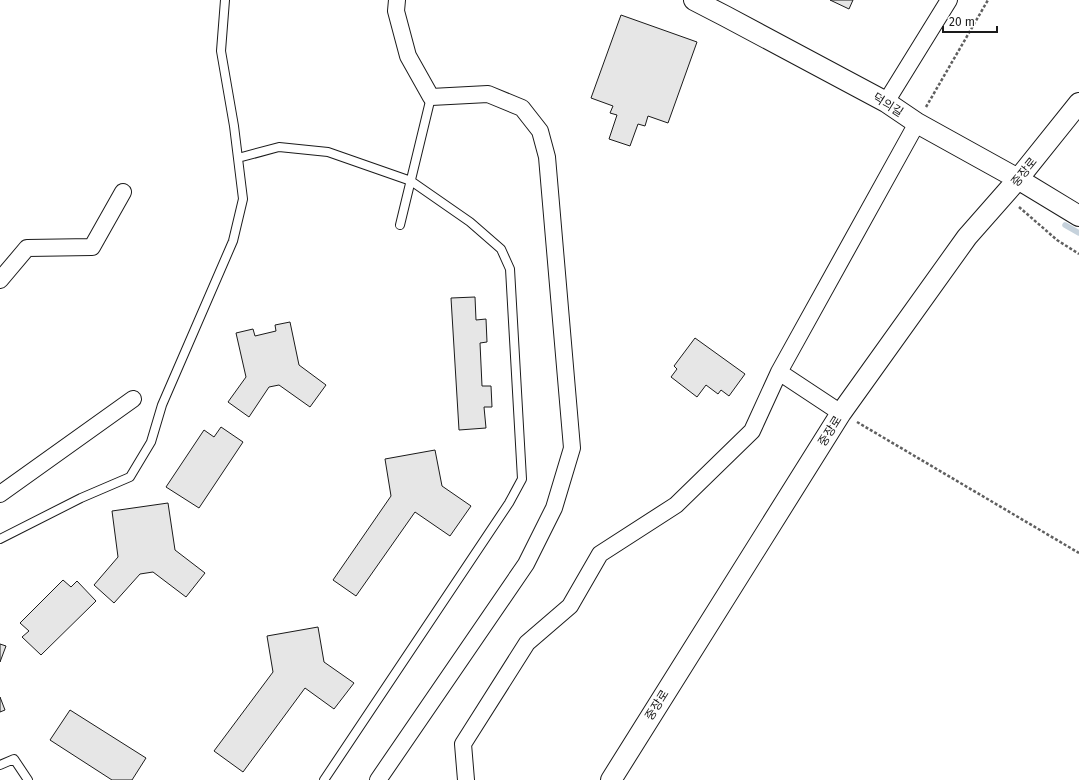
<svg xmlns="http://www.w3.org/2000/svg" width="1079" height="780" viewBox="0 0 1079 780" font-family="'Fira Sans','Noto Sans KR',sans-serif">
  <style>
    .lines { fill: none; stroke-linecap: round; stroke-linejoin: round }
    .stream { stroke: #c6d2dc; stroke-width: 5.5 }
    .building { fill: #e6e6e6; stroke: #1a1a1a }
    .service-casing { stroke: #1a1a1a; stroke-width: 10 }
    .minor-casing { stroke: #1a1a1a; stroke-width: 18 }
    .tertiary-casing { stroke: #1a1a1a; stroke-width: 22 }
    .path { stroke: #5f5f5f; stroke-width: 2.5; stroke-dasharray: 3 2; stroke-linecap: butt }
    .service { stroke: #fff; stroke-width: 8 }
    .minor { stroke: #fff; stroke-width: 16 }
    .tertiary { stroke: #fff; stroke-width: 20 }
    .labels { text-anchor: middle; stroke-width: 3; stroke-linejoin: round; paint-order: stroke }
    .street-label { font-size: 12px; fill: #1a1a1a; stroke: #fff }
  </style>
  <rect width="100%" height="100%" fill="#fff"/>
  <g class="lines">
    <!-- stream -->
    <path class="stream" d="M1065,225l14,8"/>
  </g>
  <!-- building -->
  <path class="building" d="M830,0h23l-4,9z
    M621,15l76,27 -29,81 -20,-7 -3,10 -7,-2 -8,22 -21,-7 8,-24 -7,-2 3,-7 -22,-8z
    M475,297l1,23 10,-1 1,23 -7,1 2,43h9l1,21h-8l2,21 -27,2 -8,-132z
    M290,322l9,43 27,20 -16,22 -31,-22 -10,2 -20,30 -21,-15 18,-25 -10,-44 17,-4 2,7 21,-5 -1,-6z
    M695,338l50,36 -16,22 -8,-6 -3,4 -12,-9 -9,12 -26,-20 6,-8 -3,-3z
    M221,427l22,15 -44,66 -33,-21 38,-57 10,7z
    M435,450l7,36 29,20 -21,30 -35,-24 -59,84 -23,-16 58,-84 -6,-37z
    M168,503l7,47 30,23 -19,24 -33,-25 -13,2 -26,29 -20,-18 24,-28 -6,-46z
    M63,580l8,7 6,-6 19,20 -55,54 -19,-18 7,-6 -9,-8z
    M318,627l6,35 30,21 -20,26 -29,-21 -62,84 -29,-21 59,-79 -6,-36z
    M0,644l6,2 -6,16z
    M0,697l5,13 -5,2z
    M70,710l76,48 -14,22h-20l-62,-40z"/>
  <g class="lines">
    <!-- service casing -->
    <g class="service-casing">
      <path id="service" d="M238,158l41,-11 49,5 83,29 59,41 31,27 9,20 12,210 -13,24 -185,277
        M400,225l31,-128
        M0,539l81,-41 49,-21 21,-35 11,-37 71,-164 10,-42 -9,-73 -13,-75 4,-51
        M0,765l14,-6 14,21"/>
    </g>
    <!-- minor casing -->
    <g class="minor-casing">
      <path id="minor" d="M886,102l63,-102
        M0,280l27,-32 65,-1 31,-55
        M779,372l62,41
        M0,494l133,-95
        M378,780l148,-216 28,-56 18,-60 -25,-291 -7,-26 -18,-23 -34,-14 -57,3 -23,-41 -12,-45 1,-11
        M466,780l-3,-36 64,-101 43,-37 30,-52 76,-49 76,-74 27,-59 138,-249"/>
    </g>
    <!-- tertiary casing -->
    <g class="tertiary-casing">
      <path id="tertiary" d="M694,0l31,16 161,86 31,21 101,56 61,37
        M611,780l230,-367 126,-176 51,-58 61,-76"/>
    </g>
    <!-- path -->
    <path class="path" d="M926,107l62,-107
      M1019,207l38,33 22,14
      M857,422l222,131"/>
    <!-- service -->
    <use href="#service" class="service"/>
    <!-- minor -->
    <use href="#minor" class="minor"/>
    <!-- tertiary -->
    <use href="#tertiary" class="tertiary"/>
  </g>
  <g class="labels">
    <!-- street labels -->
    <g class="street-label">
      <text transform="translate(888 105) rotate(32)" y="4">덕의길</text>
      <text transform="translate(1024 172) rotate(-51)" y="4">중장로</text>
      <text transform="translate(830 431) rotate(-58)" y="4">중장로</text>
      <text transform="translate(657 705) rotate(-58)" y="4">중장로</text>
    </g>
  </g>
  <!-- scale -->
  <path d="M943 26v6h54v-6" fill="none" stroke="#1a1a1a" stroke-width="2"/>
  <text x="949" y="26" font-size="12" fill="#1a1a1a" stroke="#ffffff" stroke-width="3" paint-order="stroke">20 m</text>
</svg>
